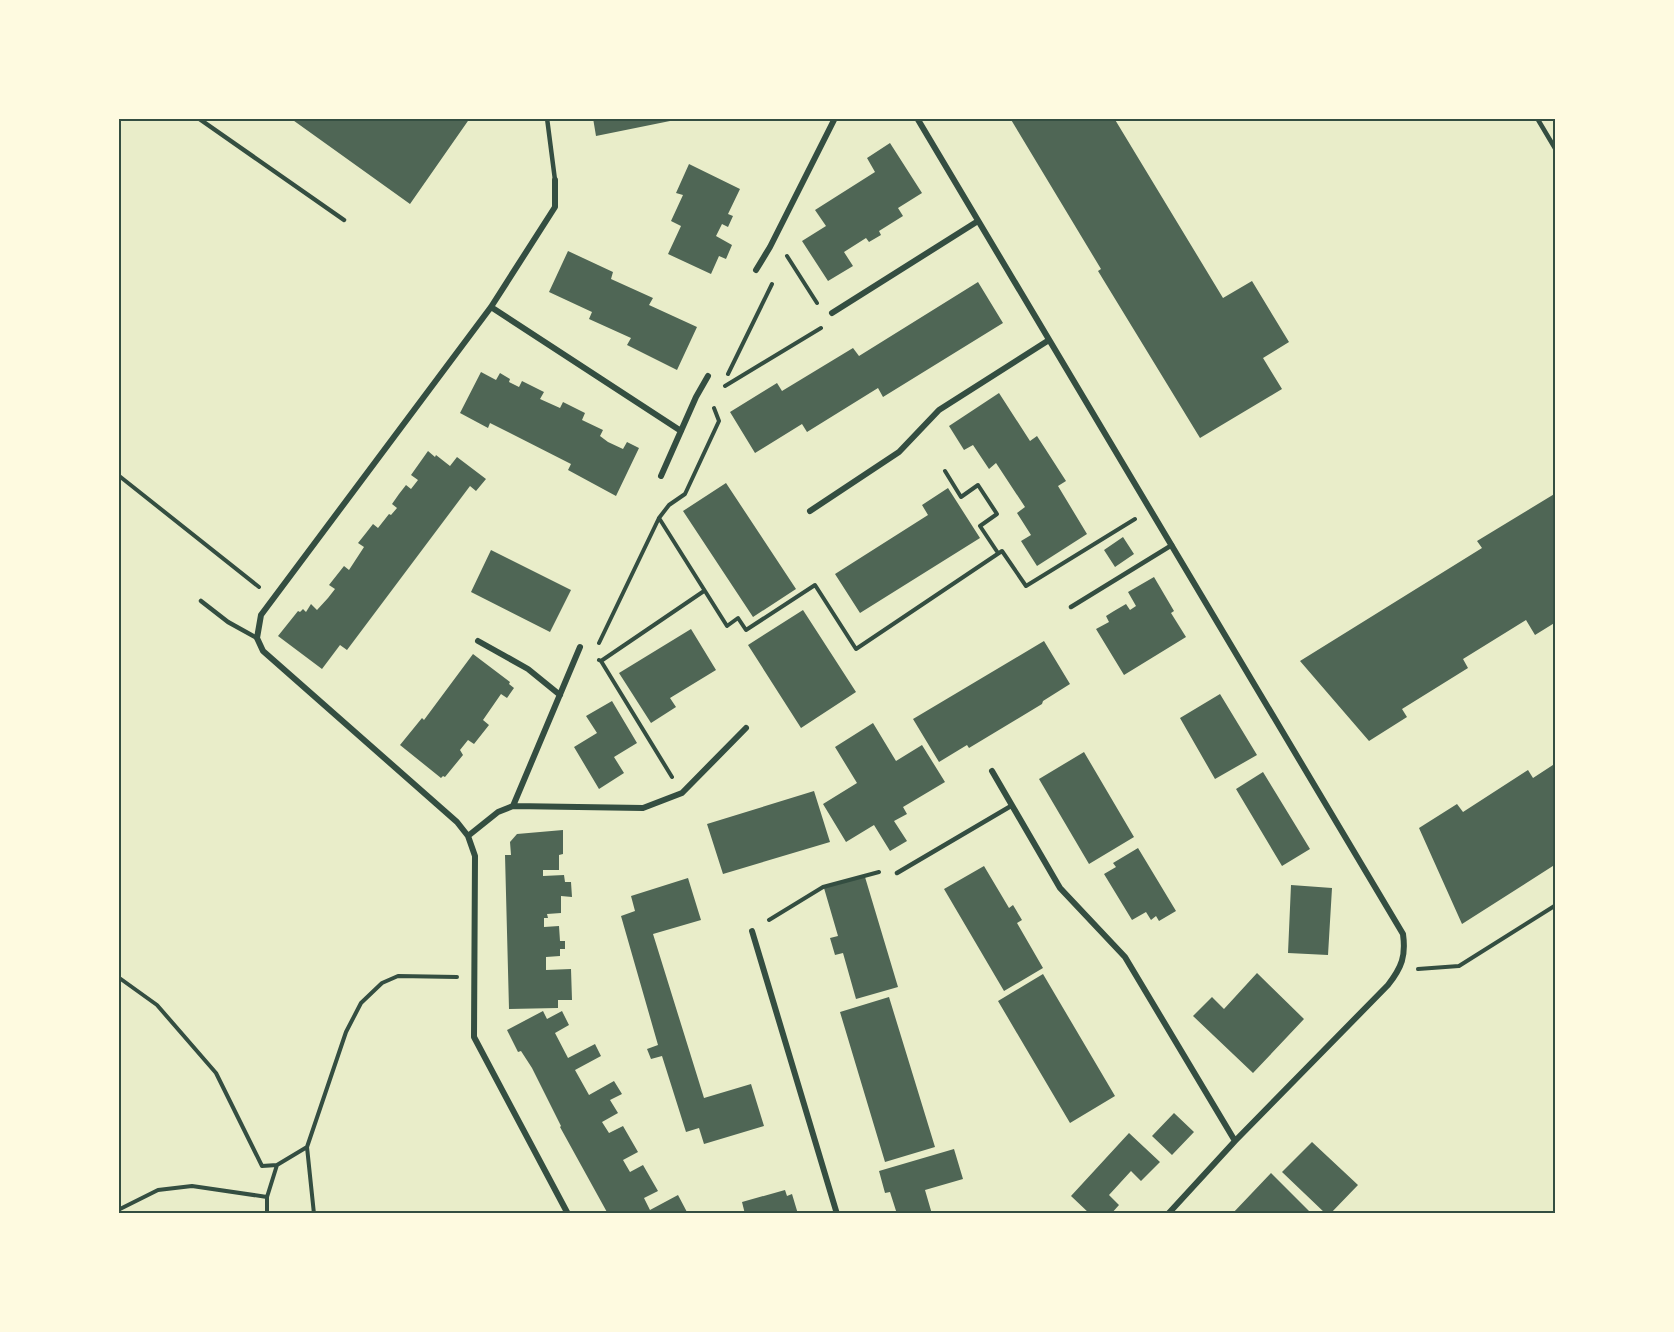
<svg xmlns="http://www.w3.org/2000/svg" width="1674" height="1332" viewBox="0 0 1674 1332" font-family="'Asap Condensed',sans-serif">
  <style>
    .building { fill: #4f6655 }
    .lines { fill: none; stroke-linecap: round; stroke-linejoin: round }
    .path { stroke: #344e41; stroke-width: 4 }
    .service { stroke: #344e41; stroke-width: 4.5 }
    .minor { stroke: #344e41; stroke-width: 6 }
    .neatline { fill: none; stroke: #344e41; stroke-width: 2 }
  </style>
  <rect width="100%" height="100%" fill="#e9edc9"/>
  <!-- building -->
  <path class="building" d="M290,118h180l-60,86z
    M593,118h77v3l-74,15z
    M1010,118h104l109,180 29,-17 37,61 -26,16 19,31 -82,49 -102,-167 3,-2z
    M890,143l32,50 -24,15 5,8 -24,15 2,4 -12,7 -3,-4 -22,14 9,14 -25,15 -26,-40 24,-15 -11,-16 60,-38 -8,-14z
    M689,164l51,25 -12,25 5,2 -5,11 -6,-3 -6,12 16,9 -6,14 -7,-3 -8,18 -43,-20 13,-28 -10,-5 12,-26 -7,-2z
    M568,251l45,21 -2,7 42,19 -4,7 48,22 -20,43 -50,-25 4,-7 -42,-19 3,-7 -43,-20z
    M978,282l25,41 -120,74 -5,-9 -71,44 -5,-8 -47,29 -25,-41 47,-29 5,8 71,-43 6,8z
    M481,372l15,8 4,-7 10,6 -1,3 10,5 3,-6 22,11 -4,7 20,9 3,-6 22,11 -3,7 21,10 -3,6 8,6 15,7 4,-7 12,6 -23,48 -48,-26 3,-6 -81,-41 -2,5 -28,-15z
    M999,393l31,48 7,-5 29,45 -8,5 29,48 -50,32 -16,-25 10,-6 -14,-22 8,-6 -29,-44 -7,6 -16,-24 -9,5 -15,-24z
    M428,451l7,6 1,-2 14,11 7,-9 29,22 -10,12 -6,-5 -123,164 -7,-5 -18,24 -44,-33 20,-25 2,1 3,-3 3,3 5,-8 6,6 11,-12 7,-9 -6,-4 15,-19 5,4 15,-23 -6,-4 8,-10 7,-9 5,4 11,-14 2,1 6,-7 -5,-4 7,-10 7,-9 5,4 7,-9 -7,-5z
    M726,483l70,106 -43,28 -70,-106z
    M948,488l32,50 -120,75 -25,-39 93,-59 -6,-10z
    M1556,493v129l-21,13 -9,-15 -63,39 5,9 -66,41 5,8 -38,24 -69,-80 182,-113 -5,-7z
    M1123,537l11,17 -19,13 -11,-17z
    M491,550l80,40 -21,42 -79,-40z
    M1154,577l20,34 -3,2 15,24 -62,38 -28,-46 13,-7 -3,-6 8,-5 12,-7 4,6 6,-4 -8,-14z
    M803,610l53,82 -55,36 -53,-83z
    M691,629l25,41 -46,28 6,9 -25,16 -32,-50z
    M1044,641l26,43 -27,17 -1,3 -73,44 -2,-3 -28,17 -26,-43z
    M473,654l37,28 -1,2 5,4 -7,10 -6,-4 -18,26 6,5 -15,19 -6,-4 -8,10 3,5 -18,22 -2,-1 -2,2 -41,-33 22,-27 2,2z
    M1220,694l37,61 -42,24 -35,-61z
    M612,701l25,42 -23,14 10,16 -25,16 -25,-42 23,-14 -11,-17z
    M873,723l23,38 26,-16 23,37 -42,25 4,7 -13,7 13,20 -17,10 -16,-26 -28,17 -23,-38 34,-21 -22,-36z
    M1084,752l50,85 -45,27 -50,-85z
    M1556,763v101l-94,60 -43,-96 38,-24 6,8 65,-42 5,8z
    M1263,772l47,77 -28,17 -46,-77z
    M814,791l16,51 -107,32 -16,-50z
    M563,830v24l-4,1v15h-16v6l21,-1 1,7h6l1,15 -11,-1v17l-14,1 1,4h-4v9l15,-1 1,15h5v8h-5v7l-14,1v13l25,-1 1,31h-14v8l-49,1 -4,-154h6l-1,-13 7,-8z
    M1138,848l38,63 -17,10 -3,-5 -5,4 -5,-8 -14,8 -28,-46 12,-7 -3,-4z
    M984,866l25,42 4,-3 9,15 -5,3 26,45 -39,23 -60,-102z
    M865,877l33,110 -42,12 -13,-46 -8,2 -5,-17 8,-2 -14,-48z
    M688,878l13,42 -48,14 51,164 47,-14 13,42 -60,18 -5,-16 -13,4 -24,-76 -11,3 -4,-10 11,-4 -37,-129 14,-5 -4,-15z
    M1291,885l41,3 -4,67 -40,-2z
    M1257,973l47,46 -51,54 -60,-57 19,-19 12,12z
    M1043,974l72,122 -45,27 -72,-122z
    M889,997l46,150 -50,15 -45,-150z
    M543,1011l4,8 15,-8 7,14 -14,8 13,25 27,-14 6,12 -26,14 14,25 25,-14 8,13 -12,6 8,13 -16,9 7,11 14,-7 15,26 -15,8 7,12 13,-7 15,26 -14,7 6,12 28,-15 10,19h-80l-48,-87 1,-1 -29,-58 -11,-17 -3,1 -11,-22z
    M1174,1113l20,19 -22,23 -20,-19z
    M1129,1133l31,29 -19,19 -10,-10 -22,24 10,10 -8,9h-21l-19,-18z
    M1312,1142l46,43 -28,29h-4l-44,-42z
    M954,1149l9,30 -38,11 7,24h-35l-7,-22 -5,1 -6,-22z
    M1271,1173l41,41h-80z
    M785,1190l2,6 5,-2 6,20h-53l-3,-12z"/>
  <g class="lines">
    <!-- path -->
    <path class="path" d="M787,256l30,47
      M728,374l44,-90
      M725,386l96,-58
      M945,471l16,26 17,-12 19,29 -17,12 18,27
      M118,475l141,112
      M659,518l68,108 11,-8 8,12 69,-45 41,64 146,-98 24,35 109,-67
      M599,643l60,-125 10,-13 16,-11 34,-73 -5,-13
      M599,660l2,1 103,-70
      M601,661l71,116
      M769,920l54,-33 56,-15
      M1418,969l41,-3 97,-61
      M118,977l39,28 59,68 46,93 15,-1 30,-18
      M118,1210l40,-20 34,-4 75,11
      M267,1214v-17l10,-32
      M314,1214l-7,-67 39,-115 15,-29 21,-20 16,-7 59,1"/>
    <!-- service -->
    <path class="service" d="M198,118l146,102
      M547,118l8,62
      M1537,118l19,32
      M201,601l27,21 29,16
      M1071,607l101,-62
      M897,873l114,-67"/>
    <!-- minor -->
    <path class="minor" d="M917,118l486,816c3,22 -1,33 -15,51l-153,156 -67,73
      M555,180v27l-64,100 -230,308 -4,23 6,13 194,171 11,14 7,20 -1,181 94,177
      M756,270l14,-23 65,-129
      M491,307l190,124
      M832,313l146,-92
      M661,476l35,-79 12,-21
      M810,511l89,-59 40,-42 110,-70
      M478,641l50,28 32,26
      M992,771l68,117 65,69 110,184
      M513,806l67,-159
      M468,836l30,-24 15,-6 130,2 39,-15 64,-65
      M752,931l85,283"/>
  </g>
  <!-- border -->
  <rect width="1674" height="1332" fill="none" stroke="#fefae0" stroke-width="240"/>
  <rect x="120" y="120" width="1434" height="1092" class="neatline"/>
</svg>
